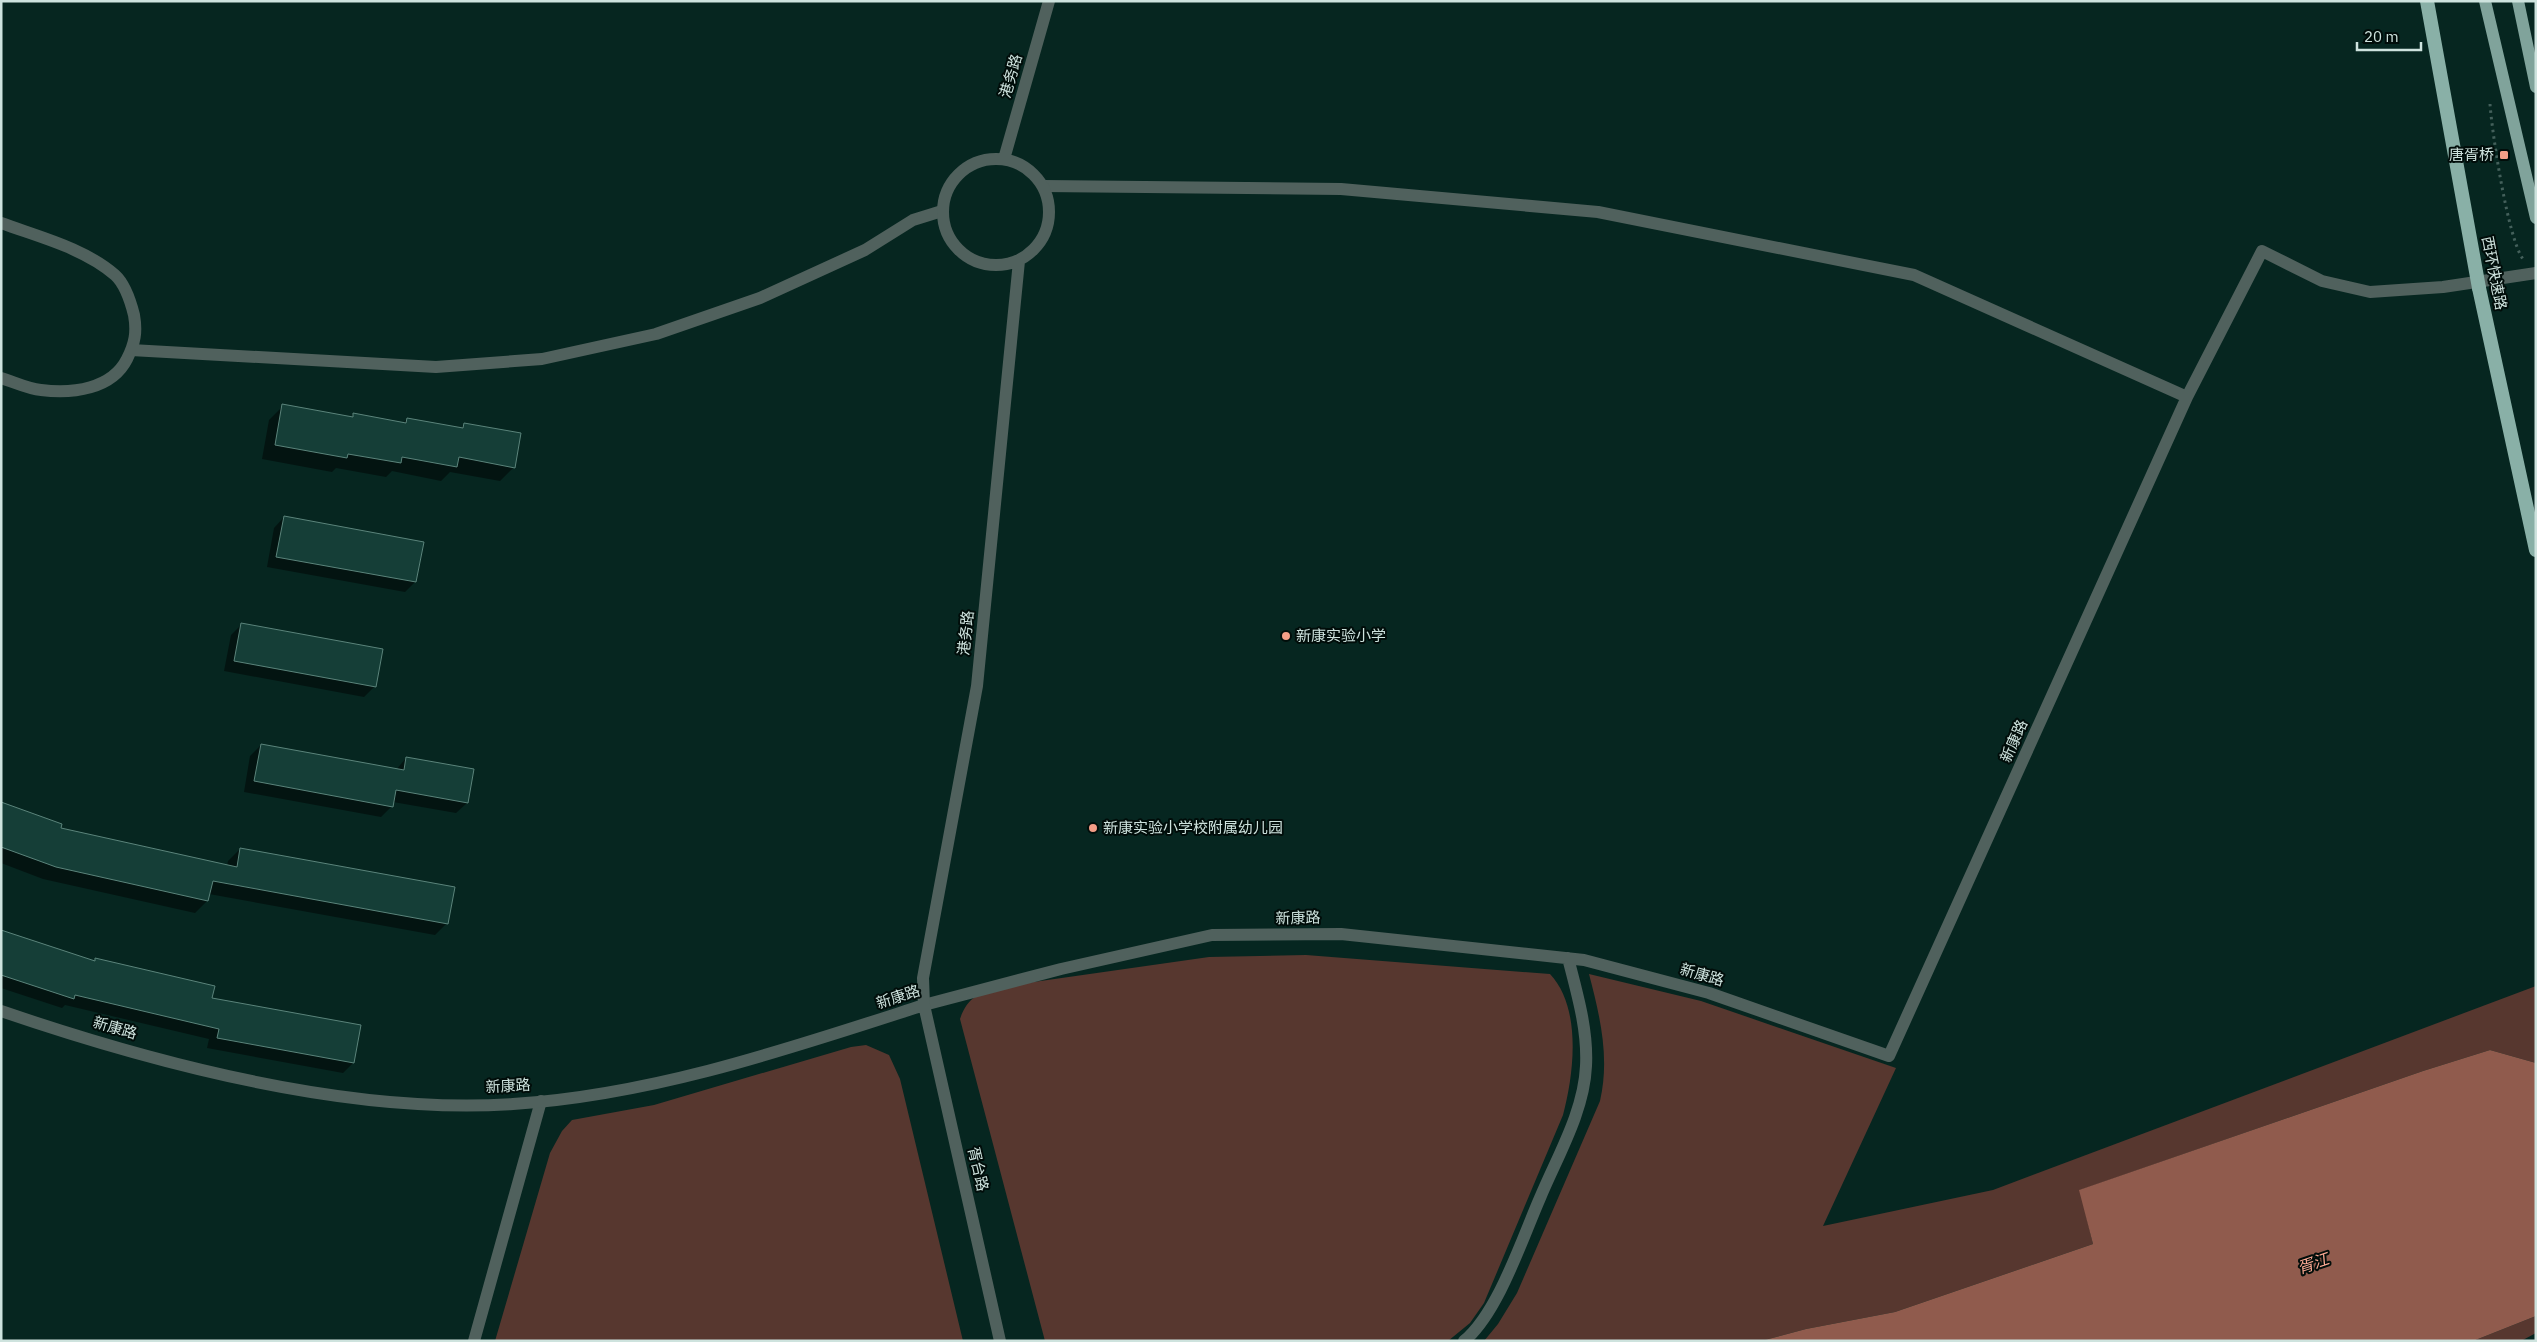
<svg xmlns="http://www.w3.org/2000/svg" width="2537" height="1342" viewBox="0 0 2537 1342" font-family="'IBM Plex Sans','Noto Sans SC',sans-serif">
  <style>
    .green { fill: #57372f }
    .water { fill: #905b4d }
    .shadow { fill: #0007 }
    .building { fill: #153e37; stroke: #5b847b }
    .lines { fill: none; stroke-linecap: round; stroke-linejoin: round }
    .path { stroke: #44605b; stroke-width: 3; stroke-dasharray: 2.5 4; stroke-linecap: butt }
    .minor { stroke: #50615d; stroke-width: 12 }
    .tertiary { stroke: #50615d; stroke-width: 12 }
    .primary { stroke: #80a39b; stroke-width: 12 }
    .trunk { stroke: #89b0a7; stroke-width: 14 }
    .trunk-bridge { stroke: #89b0a7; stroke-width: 14 }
    .poi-dot { fill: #f49e87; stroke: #010d0a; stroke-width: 2 }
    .labels { text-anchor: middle; stroke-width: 4; stroke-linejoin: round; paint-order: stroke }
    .street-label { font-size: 15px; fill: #cee3de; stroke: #010d0a }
    .poi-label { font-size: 15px; fill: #cee3de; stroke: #010d0a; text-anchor: start }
    .water-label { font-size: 16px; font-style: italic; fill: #faa892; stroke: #010d0a }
  </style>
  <rect width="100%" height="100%" fill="#062620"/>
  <!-- green -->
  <path class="green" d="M1306,955l244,19c32,34 24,100 13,141l-79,188 -14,20 -22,18h-403l-85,-322c8,-23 18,-24 39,-32l210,-30z
    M1589,974l112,27 195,67 -73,158 170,-36 543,-204v77l-46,-13 -67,21 -343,119 13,54 -198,68 -89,17 -45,12h-277l14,-17 19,-31 83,-192c10,-43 0,-85 -11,-127z
    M866,1045l23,10 11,24 63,262h-468l55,-188 12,-22 10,-11 82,-15 197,-58z
    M2536,1316v17l-15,8h-48z"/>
  <!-- water -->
  <path class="water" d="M2490,1050l46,13v253l-63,25h-712l45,-12 89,-17 198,-68 -14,-54 344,-119z"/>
  <!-- shadow -->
  <path class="shadow" d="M283,406l67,12 4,-4 49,9 4,-4 53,10 5,-5 49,43 -14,14 -50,-9 -9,9 -49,-10 -6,6 -50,-9 -4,4 -70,-13 7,-39z
    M284,517l131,65 -10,10 -138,-25 7,-39z
    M242,624l133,62 -11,11 -140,-26 7,-36z
    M261,745l135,25 10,-12 67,12 -6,33 -11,10 -63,-11 -1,4 -11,11 -137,-25 6,-36z
    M1,803l58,26 168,37 1,-5 12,-12 207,74 -12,12 -226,-41 -2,7 -12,12 -152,-34 -42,-16z
    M1,932l92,30 3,-2 115,39 142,64 -10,10 -136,-25 2,-9 -144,-34 -3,3 -61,-20z"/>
  <!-- building -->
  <path class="building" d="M282,404l71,13v-4l53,10 1,-5 56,10 1,-5 57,10 -6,35 -56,-11 -2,10 -55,-10 -1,6 -53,-9 -1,4 -72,-13z
    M284,516l140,26 -8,40 -140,-25z
    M241,623l142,26 -7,38 -142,-26z
    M261,744l143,26 2,-13 68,12 -6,34 -72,-13 -3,17 -139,-26z
    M1,802l61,22 -1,4 176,39 3,-19 215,39 -7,37 -235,-43 -5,20 -152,-34 -55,-20z
    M1,930l94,31v-3l120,28 -3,12 149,27 -7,38 -137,-25 2,-9 -144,-34 -1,4 -73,-24z"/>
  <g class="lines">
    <!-- path -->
    <path class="path" d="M2490,104c2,29 18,135 33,155"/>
    <!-- minor -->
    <path class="minor" d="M1043,186l298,3 257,23 316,63 273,122 75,-146 60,30 48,11 73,-5 93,-14
      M1,223c38,14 83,25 114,52 10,9 16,28 19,40 3,17 1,28 -7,44 -15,30 -54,35 -86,31 -13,-1 -27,-8 -40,-12
      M131,350l305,17 106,-8 114,-25 104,-36 105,-48 48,-30 29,-9
      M924,1005l137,-36 151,-34 129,-1 243,26 125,33 180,63 298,-659
      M474,1341l67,-240
      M1464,1341c34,-28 58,-102 76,-143 17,-41 44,-86 46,-132 2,-36 -9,-73 -18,-108"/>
    <!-- tertiary -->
    <path class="tertiary" d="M943 212a53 53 0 1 1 106 0a53 53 0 1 1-106 0Z
      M1004,159l45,-158
      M1,1011c155,53 348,104 512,93 141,-9 278,-56 411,-99
      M1000,1341l-76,-336 -1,-27 54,-292 42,-425"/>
    <!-- primary -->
    <path class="primary" d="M2485,1l51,217
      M2518,1l18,86"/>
    <!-- trunk -->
    <path class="trunk" d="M2479,288l57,262"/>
    <!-- trunk-bridge -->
    <path class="trunk-bridge" d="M2427,1l52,287"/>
  </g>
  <!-- markers -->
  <g class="poi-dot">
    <rect x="2499" y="150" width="10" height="10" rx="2.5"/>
    <circle cx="1286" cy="636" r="5"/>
    <circle cx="1093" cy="828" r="5"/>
  </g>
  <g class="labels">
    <!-- street labels -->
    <g class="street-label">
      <text transform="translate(1011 76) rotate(-74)" y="5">港务路</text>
      <text transform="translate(2494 273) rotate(79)" y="5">西环快速路</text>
      <text transform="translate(966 633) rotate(-84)" y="5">港务路</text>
      <text transform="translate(2014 741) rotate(-66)" y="5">新康路</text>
      <text transform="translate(1298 918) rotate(-1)" y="5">新康路</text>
      <text transform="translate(1702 975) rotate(16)" y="5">新康路</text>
      <text transform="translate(898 997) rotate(-18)" y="5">新康路</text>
      <text transform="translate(115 1028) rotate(16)" y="5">新康路</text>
      <text transform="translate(508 1086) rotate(-3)" y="5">新康路</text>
      <text transform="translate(978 1169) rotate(77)" y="5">胥台路</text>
    </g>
    <!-- poi labels -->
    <g class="poi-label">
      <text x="2494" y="160" text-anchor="end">唐胥桥</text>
      <text x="1296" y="641">新康实验小学</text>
      <text x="1103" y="833">新康实验小学校附属幼儿园</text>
    </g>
    <!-- water labels -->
    <g class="water-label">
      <text transform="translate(2313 1263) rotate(-19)" y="6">胥江</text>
    </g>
  </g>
  <!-- border -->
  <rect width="2537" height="1342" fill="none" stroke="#cee3de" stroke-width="5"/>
  <!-- scale -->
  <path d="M2357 42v8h64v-8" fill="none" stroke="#cee3de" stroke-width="2.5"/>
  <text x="2364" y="42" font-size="15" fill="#cee3de" stroke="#010d0a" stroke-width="4" paint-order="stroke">20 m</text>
</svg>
